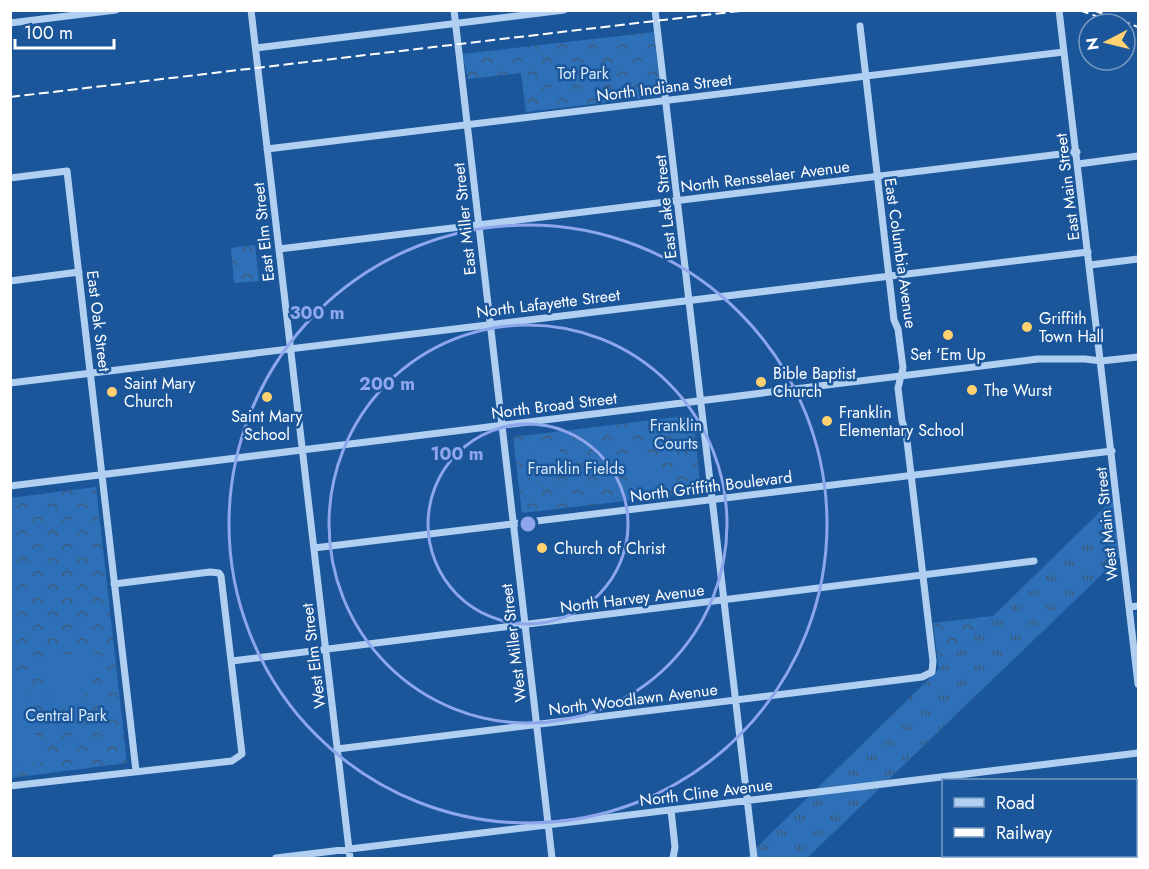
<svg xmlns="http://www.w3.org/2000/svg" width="1149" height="869" viewBox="0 0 1149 869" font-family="Jost,sans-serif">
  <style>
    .grass { fill: url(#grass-tufts) }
    .forest { fill: url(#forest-crowns) }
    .garden { fill: #2e70b7 }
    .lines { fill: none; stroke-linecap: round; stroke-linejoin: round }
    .minor { stroke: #b0cff1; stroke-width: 7 }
    .rail { stroke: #fff; stroke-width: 2; stroke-dasharray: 10 4.5; stroke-linecap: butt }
    .ring { fill: none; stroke: #8ea6ec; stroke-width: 3 }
    .poi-dot { fill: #ffd170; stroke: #1b569a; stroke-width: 2 }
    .labels { text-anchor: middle; stroke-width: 5; stroke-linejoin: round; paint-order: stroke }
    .park-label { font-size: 16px; fill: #d7e9fc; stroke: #1b569a }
    .street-label { font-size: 16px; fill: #fff; stroke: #1b569a }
    .poi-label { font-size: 16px; fill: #fff; stroke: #1b569a; text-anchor: start }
    .centre { fill: #8ea6ec; stroke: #1b569a; stroke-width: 3 }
    .ring-label { font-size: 18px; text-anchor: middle; font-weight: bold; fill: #8ea6ec; stroke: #1b569a; stroke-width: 5; stroke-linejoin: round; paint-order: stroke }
  </style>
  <defs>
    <pattern id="grass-tufts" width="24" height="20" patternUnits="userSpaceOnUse" patternTransform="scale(1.5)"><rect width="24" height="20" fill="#2e70b7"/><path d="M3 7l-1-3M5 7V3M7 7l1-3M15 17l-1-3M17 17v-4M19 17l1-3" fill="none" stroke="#3e5c7c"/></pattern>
    <pattern id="forest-crowns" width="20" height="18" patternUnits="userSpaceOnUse" patternTransform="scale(1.5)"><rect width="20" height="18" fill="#2e70b7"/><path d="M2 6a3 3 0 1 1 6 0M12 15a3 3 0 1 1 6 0" fill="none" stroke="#3e5c7c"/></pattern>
  </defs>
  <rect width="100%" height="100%" fill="#1b569a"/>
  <!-- grass -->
  <path class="grass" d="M1117,495l6,59 -316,304h-61z"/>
  <!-- forest -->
  <path class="forest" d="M654,32l7,64 -135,16 -5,-39 -53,6 -6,-25z
    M255,245l4,36 -25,2 -3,-35z
    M693,415l8,77 -179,21 -9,-76z
    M96,487l31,276 -116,15 -1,-280z
    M993,616l-54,53 -6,-46z"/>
  <!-- garden -->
  <path class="garden" d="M558,445l7,18c-9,23 -16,15 -35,17l-3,-27 4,-5z
    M645,454l13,2 4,26 -4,6 -27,3c-6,-18 -11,-32 14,-37z
    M67,654h29c2,31 -12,52 -43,57l-8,-27 -2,-19 5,-8z
    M10,679c23,17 23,28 25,55 1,9 5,19 7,28l-31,4z"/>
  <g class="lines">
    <!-- minor -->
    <path class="minor" d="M251,10l99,848
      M454,10l98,848
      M655,10l99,848
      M1059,10l79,674
      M10,23l106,-13
      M256,48l308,-38
      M267,149l797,-97
      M1078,164l60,-8
      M10,178l57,-7 69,600
      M279,249l798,-97
      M1090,265l48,-6
      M10,281l69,-9
      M10,383l1078,-131
      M10,486l1028,-127h47l16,2 37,-4
      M314,548l798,-97
      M1129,607l9,-1
      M232,661l802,-100
      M337,749l585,-72 10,-5 1,-11 -27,-229 -4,-11 -4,-33 5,-20 -5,-39 -4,-9 -34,-294
      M10,786l222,-25 10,-7 -21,-178 -2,-3 -9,-1 -96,12
      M671,810l4,37 -2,11
      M1136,854l2,-1
      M956,856v2
      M276,858l862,-105
      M1095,858l24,-2"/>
    <!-- rail -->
    <path class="rail" d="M1079,10l22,8
      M1093,10l45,17
      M10,97l738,-87"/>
  </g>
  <!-- distance rings -->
  <g class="ring">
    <circle cx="528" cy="524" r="100"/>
    <circle cx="528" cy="524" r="199"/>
    <circle cx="528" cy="524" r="299"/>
  </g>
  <!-- markers -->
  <g class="poi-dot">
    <circle cx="1027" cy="327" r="6"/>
    <circle cx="948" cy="335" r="6"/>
    <circle cx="761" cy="382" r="6"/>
    <circle cx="972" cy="390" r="6"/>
    <circle cx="112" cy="392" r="6"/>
    <circle cx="267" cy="397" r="6"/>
    <circle cx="827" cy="421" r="6"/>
    <circle cx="542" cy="548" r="6"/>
  </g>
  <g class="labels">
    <!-- park labels -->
    <g class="park-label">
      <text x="583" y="79">Tot Park</text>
      <text x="676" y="431">Franklin<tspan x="676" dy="18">Courts</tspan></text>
      <text x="576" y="474">Franklin Fields</text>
      <text x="66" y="721">Central Park</text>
    </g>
    <!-- street labels -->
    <g class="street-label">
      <text transform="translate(664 87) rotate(-7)" y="6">North Indiana Street</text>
      <text transform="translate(765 176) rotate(-7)" y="6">North Rensselaer Avenue</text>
      <text transform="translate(1067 187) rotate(-97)" y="6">East Main Street</text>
      <text transform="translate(665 207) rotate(-96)" y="6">East Lake Street</text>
      <text transform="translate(464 219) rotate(-96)" y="6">East Miller Street</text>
      <text transform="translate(263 232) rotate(-96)" y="6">East Elm Street</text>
      <text transform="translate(901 253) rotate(82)" y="6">East Columbia Avenue</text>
      <text transform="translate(548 303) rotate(-7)" y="6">North Lafayette Street</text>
      <text transform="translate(99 321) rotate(83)" y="6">East Oak Street</text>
      <text transform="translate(554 405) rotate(-7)" y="6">North Broad Street</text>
      <text transform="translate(711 486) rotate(-7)" y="6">North Griffith Boulevard</text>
      <text transform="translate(1106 524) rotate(-96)" y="6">West Main Street</text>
      <text transform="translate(632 598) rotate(-7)" y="6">North Harvey Avenue</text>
      <text transform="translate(513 643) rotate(-97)" y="6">West Miller Street</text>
      <text transform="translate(313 656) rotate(-97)" y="6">West Elm Street</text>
      <text transform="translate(633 699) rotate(-7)" y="6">North Woodlawn Avenue</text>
      <text transform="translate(706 792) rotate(-7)" y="6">North Cline Avenue</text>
    </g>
    <!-- poi labels -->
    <g class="poi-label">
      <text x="1039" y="324">Griffith<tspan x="1039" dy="18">Town Hall</tspan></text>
      <text x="948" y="360" text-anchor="middle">Set 'Em Up</text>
      <text x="773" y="379">Bible Baptist<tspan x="773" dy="18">Church</tspan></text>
      <text x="124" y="389">Saint Mary<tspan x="124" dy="18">Church</tspan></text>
      <text x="984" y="396">The Wurst</text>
      <text x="839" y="418">Franklin<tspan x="839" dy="18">Elementary School</tspan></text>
      <text x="267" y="422" text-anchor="middle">Saint Mary<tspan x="267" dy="18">School</tspan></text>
      <text x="554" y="554">Church of Christ</text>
    </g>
  </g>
  <circle cx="528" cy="524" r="9" class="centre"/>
  <g class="ring-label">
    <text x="317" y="319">300 m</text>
    <text x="387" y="390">200 m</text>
    <text x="457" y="460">100 m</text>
  </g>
  <!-- border -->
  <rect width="1149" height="869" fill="none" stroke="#ffffff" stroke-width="24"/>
  <!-- legend -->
  <rect x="942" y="779" width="195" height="78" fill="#1b569a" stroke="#769ac2" stroke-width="1.5"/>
  <rect x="954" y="798" width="30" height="9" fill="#b0cff1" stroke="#769ac2" stroke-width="1.5"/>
  <text x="996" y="809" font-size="18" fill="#ffffff">Road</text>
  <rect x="954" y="828" width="30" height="9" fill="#ffffff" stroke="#769ac2" stroke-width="1.5"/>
  <text x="996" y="839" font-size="18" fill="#ffffff">Railway</text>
  <!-- north arrow -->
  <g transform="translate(1107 42) rotate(263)"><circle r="28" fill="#1b569a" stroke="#769ac2" stroke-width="1.5"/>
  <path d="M0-4.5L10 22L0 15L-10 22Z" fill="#ffd170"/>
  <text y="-9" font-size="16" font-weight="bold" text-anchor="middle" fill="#ffffff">N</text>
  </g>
  <!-- scale -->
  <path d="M15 39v9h99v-9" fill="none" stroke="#ffffff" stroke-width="3"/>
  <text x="24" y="39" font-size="18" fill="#ffffff" stroke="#1b569a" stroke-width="4.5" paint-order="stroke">100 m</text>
</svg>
